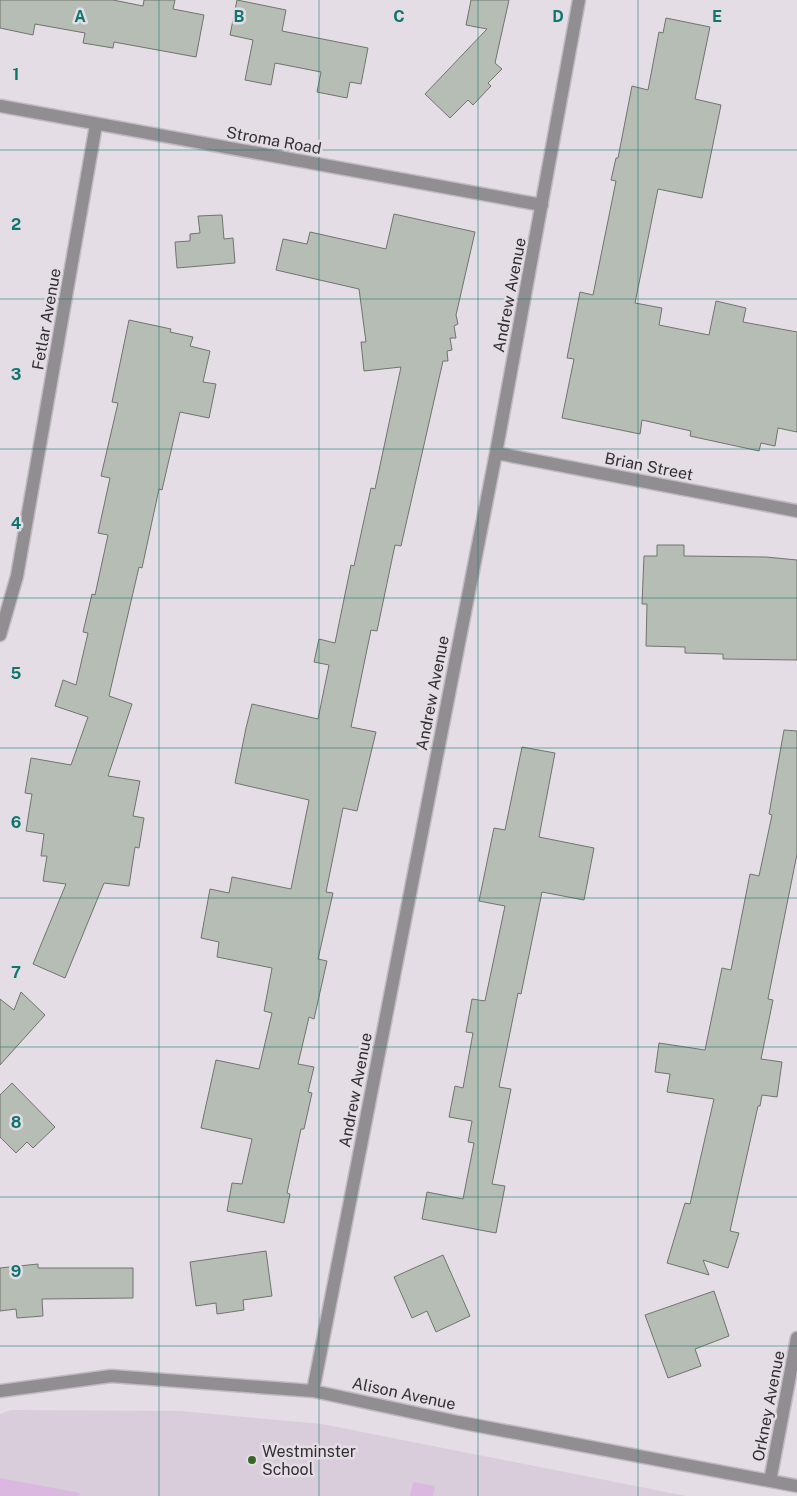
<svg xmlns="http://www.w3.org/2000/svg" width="797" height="1496" viewBox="0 0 797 1496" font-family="'Public Sans',sans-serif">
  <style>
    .built { fill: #d9cddb }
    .green { fill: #dab8df }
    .building { fill: #b6bdb4; stroke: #6f756d }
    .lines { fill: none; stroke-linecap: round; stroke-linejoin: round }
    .minor-casing { stroke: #c0bac1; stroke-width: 15 }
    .minor { stroke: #918e92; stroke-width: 12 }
    .grid { fill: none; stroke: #0f766e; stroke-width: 1; stroke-opacity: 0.55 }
    .poi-dot { fill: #376524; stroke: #e4dde5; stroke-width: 2 }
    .labels { text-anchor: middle; stroke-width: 5; stroke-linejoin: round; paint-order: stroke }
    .street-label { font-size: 16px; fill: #322f32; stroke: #e4dde5 }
    .poi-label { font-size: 16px; fill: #322f32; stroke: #e4dde5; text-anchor: start }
    .grid-label { font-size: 16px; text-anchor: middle; font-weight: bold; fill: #0f766e; stroke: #e4dde5; stroke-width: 5; stroke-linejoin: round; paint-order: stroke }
  </style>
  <rect width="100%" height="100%" fill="#e4dde5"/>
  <!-- built -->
  <path class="built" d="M11,1410l170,1 141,13 364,72h-686v-82z"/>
  <!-- green -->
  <path class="green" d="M0,1478l80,15 -1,3h-79z
    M413,1482l22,4 -2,10h-23z"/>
  <!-- building -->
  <path class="building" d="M0,0h113l30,6 1,-6h31l-2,9 31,6 -8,42 -82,-15 -1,6 -30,-5 2,-10 -50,-9 -2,11 -33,-7z
    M237,0l49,10 -4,21 86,17 -7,36 -11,-2 -3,16 -30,-6 4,-20 -46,-9 -4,22 -26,-5 8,-40 -23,-5z
    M471,0h38l-14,63 7,6 -14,14 3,3 -18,19 -5,-5 -18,18 -25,-24 62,-65 -21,-4z
    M666,18l44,9 -15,72 26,6 -19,93 -44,-9 -23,114 27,5 -3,17 50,10 7,-34 30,7 -3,14 54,10v100l-19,-4 -3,18 -14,-3 -2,8 -69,-15 1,-5 -49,-11 -2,14 -78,-16 12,-59 -7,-1 13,-66 13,3 23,-114 -5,-1 5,-22h2l14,-72 16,4 11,-58 4,1z
    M394,214l81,18 -19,83 2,9 -4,2 2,12h-6l2,12 -5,1 1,10h-5l-42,185 -6,-1 -18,86 -6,-1 -20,97 25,5 -19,79 -14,-3 -17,84 7,1 -15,66 9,2 -13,58 -5,-2 -11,47 16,3 -6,25 4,1 -8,36h-3l-14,64 3,1 -6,29 -57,-12 5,-28 10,1 10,-45 -51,-11 15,-68 43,9 13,-56 -8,-2 8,-43 -55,-11 2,-15 -18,-4 9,-49 19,4 3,-16 59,12 18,-89 -74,-17 11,-55 6,-24 66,15 11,-54 -15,-3 5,-23 16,4 16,-78 3,1 17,-78 4,1 26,-122 -37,4 -3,-29h5l-7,-53 -83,-19 7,-31 24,5 3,-12 76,17z
    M222,215l2,24 9,-1 2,25 -58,5 -2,-26 15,-1v-7l10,-1 -2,-17z
    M129,320l42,9 -1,3 23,5 -3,9 20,5 -7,31 13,2 -7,34 -29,-6 -18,78 -3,-1 -17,79 -3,-1 -30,129 23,8 -24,72 32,5 -7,35 11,2 -5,30 -4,-1 -6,39 -25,-3 -39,95 -32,-14 33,-80 -23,-3 4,-25h-6l3,-22 -18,-3 6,-37 -7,-1 6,-35 40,7 17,-48 -33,-11 8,-26 13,5 12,-52 -5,-1 9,-38 3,1 13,-60 -10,-2 12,-55 -9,-2 17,-73 -6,-1z
    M657,545h27v11l82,1 31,3v100l-74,-1v-5l-38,-1v-6l-39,-1 1,-42h-5l2,-48h13z
    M784,730l13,1v123l-29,145 5,1 -12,59 21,3 -5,35 -15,-2 -2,11h-2l-28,125 9,2 -11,35 -25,-8 6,15 -42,-12 18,-60 5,1 24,-105 -47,-7 3,-18 -15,-2 4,-29 46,7 17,-82 9,2 19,-96 9,2 13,-61 -3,-1z
    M522,747l33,6 -16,84 55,11 -10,52 -42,-8 -21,102 -3,-1 -19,94 12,2 -19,95 13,2 -9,47 -74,-14 5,-27 36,7 11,-56 -6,-1 4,-21 -23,-4 6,-31 8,2 10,-55 -7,-1 6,-33 13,2 20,-95 -26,-5 15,-73 11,2z
    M21,992l24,23 -45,50v-66l14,11z
    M12,1083l43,44 -22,21 -6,-6 -11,11 -16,-16v-42z
    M266,1251l6,45 -29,4 1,10 -27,4 -1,-11 -20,3 -6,-44z
    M443,1255l27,61 -34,16 -9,-21 -15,7 -18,-41z
    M38,1264v4h95v30l-91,1 1,17 -26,2 -1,-9 -16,2v-43z
    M714,1291l15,45 -34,13 6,17 -33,12 -23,-63z"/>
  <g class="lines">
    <!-- minor casing -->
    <g class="minor-casing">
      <path id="minor" d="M0,106l542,99
        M496,453l301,58
        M0,635l17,-59 79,-451
        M0,1391l111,-15 202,15 145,31 339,64
        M313,1391l183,-938 83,-453
        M770,1481l27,-143"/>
    </g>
    <!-- minor -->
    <use href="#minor" class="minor"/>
  </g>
  <!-- grid -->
  <path class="grid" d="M159,0v1496M319,0v1496M478,0v1496M638,0v1496M0,150h797M0,299h797M0,449h797M0,598h797M0,748h797M0,898h797M0,1047h797M0,1197h797M0,1346h797"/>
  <!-- markers -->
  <circle class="poi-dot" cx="252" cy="1460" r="5"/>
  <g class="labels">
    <!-- street labels -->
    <g class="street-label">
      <text transform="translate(274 140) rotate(10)" y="6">Stroma Road</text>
      <text transform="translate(509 295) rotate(-79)" y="6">Andrew Avenue</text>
      <text transform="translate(46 319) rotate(-80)" y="6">Fetlar Avenue</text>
      <text transform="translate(649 466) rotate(11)" y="6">Brian Street</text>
      <text transform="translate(432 693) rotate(-79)" y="6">Andrew Avenue</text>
      <text transform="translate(355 1090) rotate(-79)" y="6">Andrew Avenue</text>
      <text transform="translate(404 1393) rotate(12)" y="6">Alison Avenue</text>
      <text transform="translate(768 1406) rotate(-79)" y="6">Orkney Avenue</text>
    </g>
    <!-- poi labels -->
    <g class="poi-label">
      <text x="262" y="1457">Westminster<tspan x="262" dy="18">School</tspan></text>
    </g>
  </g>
  <g class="grid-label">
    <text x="80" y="22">A</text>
    <text x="239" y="22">B</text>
    <text x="399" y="22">C</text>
    <text x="558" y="22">D</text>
    <text x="717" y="22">E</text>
    <text x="16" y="80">1</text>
    <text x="16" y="230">2</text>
    <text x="16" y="380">3</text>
    <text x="16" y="529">4</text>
    <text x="16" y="679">5</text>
    <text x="16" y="828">6</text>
    <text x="16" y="978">7</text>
    <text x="16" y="1128">8</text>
    <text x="16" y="1277">9</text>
  </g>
</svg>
